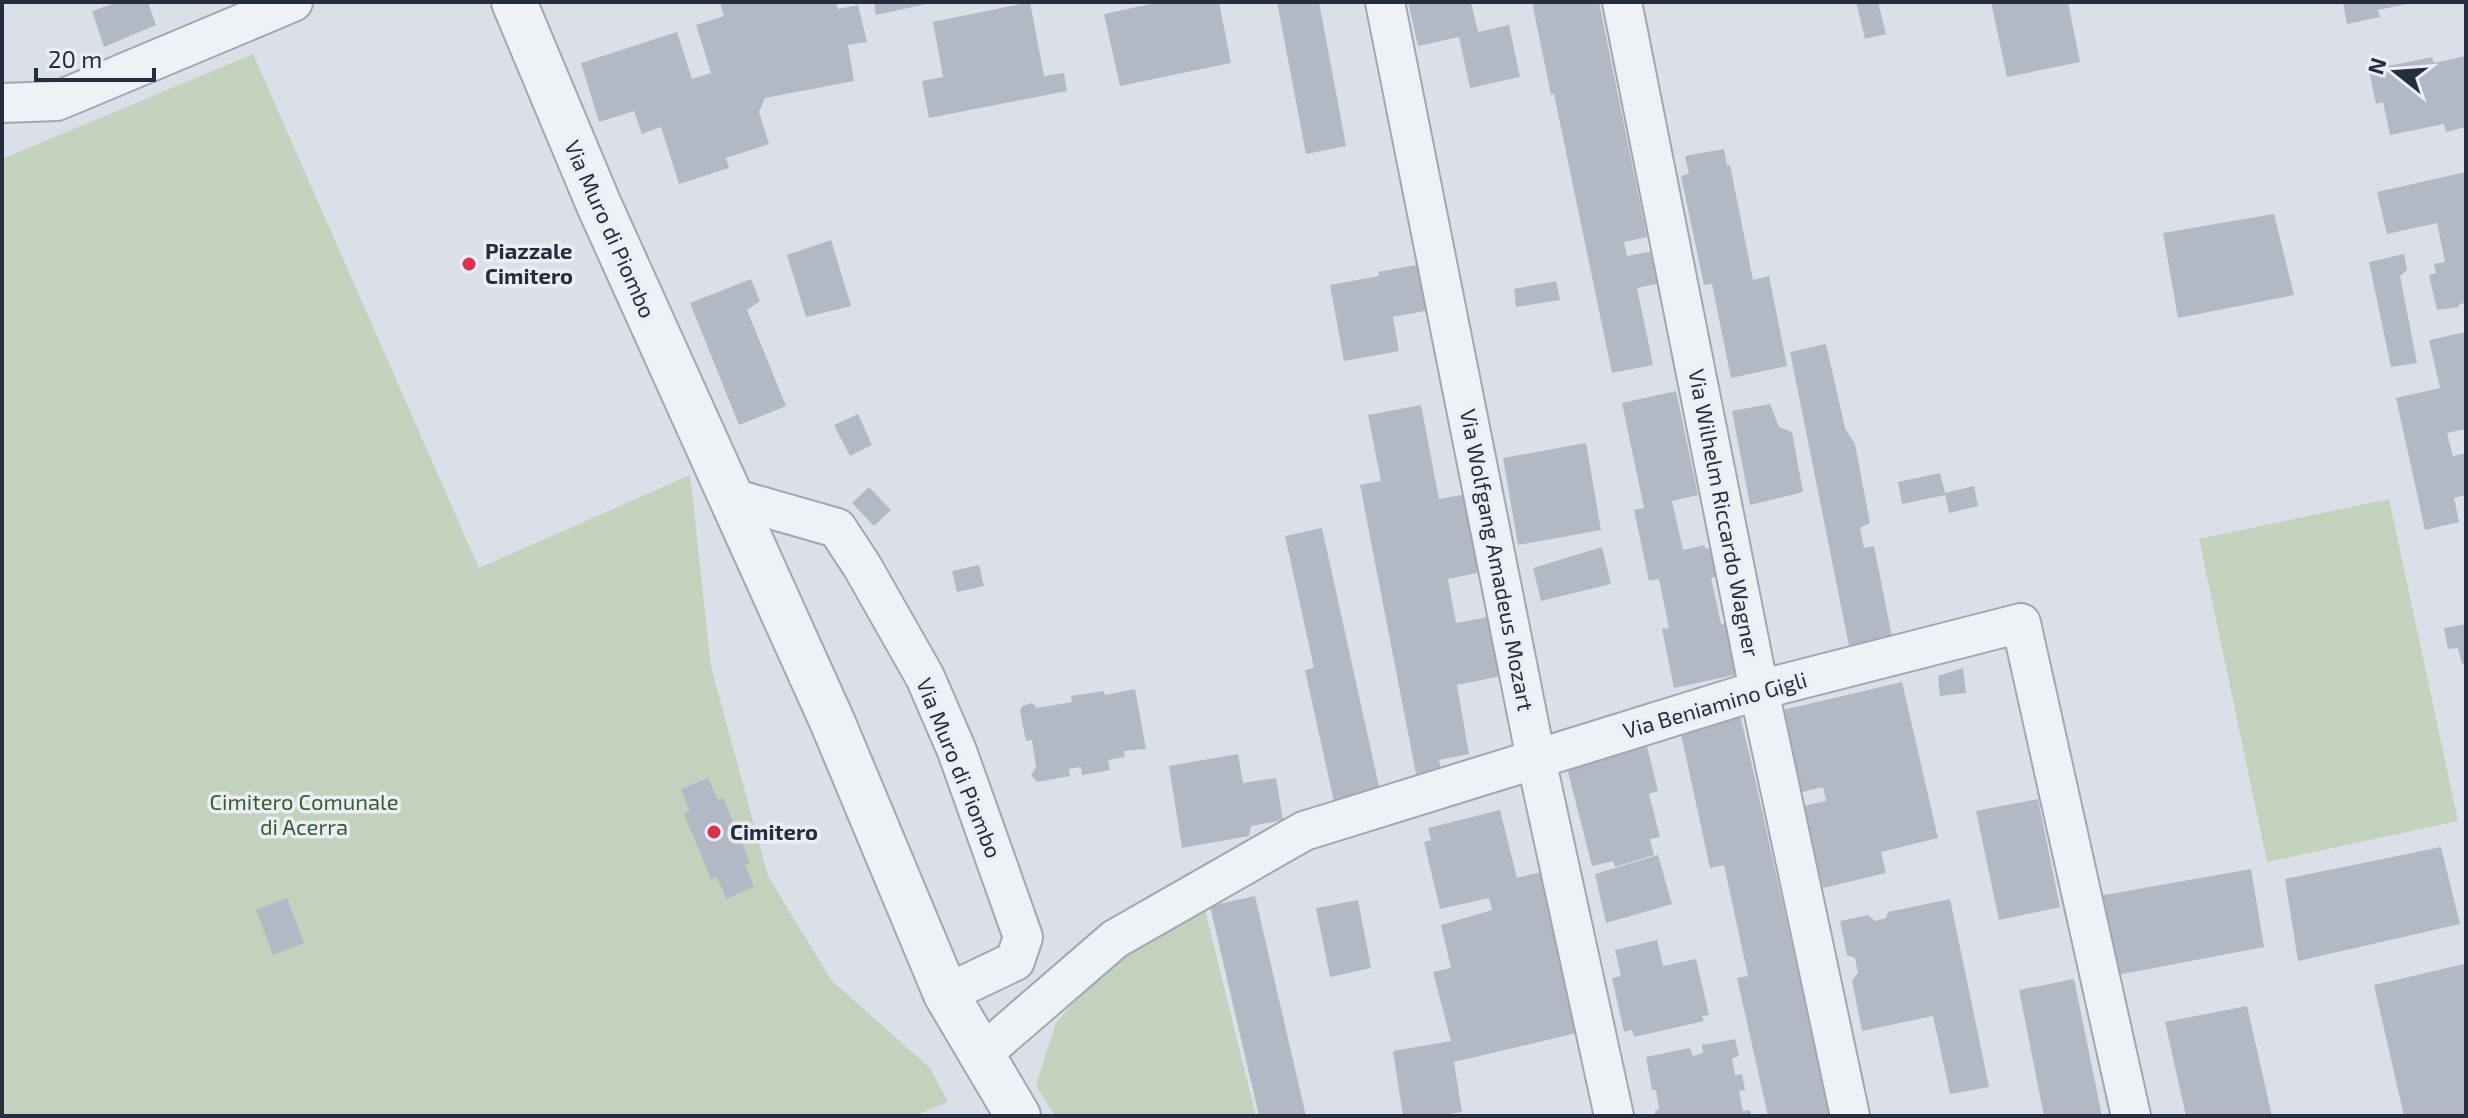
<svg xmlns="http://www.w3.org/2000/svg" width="2468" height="1118" viewBox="0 0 2468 1118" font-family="'Exo 2',sans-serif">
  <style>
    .green { fill: #c2d2bc }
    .building { fill: #b2b9c5 }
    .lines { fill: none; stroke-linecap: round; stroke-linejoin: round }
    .minor-casing { stroke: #a0a7b2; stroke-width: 42 }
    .tertiary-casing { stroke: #a0a7b2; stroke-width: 48 }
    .minor { stroke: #eef1f6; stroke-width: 38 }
    .tertiary { stroke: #eef1f6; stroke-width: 44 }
    .poi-dot { fill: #dc314d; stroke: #ebeff5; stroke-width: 3 }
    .labels { text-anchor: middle; stroke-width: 7; stroke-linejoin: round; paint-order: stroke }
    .street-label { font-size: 22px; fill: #242e3f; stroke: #ebeff5 }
    .poi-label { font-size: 22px; font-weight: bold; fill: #242e3f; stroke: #ebeff5; text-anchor: start }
    .park-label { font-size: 22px; fill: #395c30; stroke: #ebeff5 }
  </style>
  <rect width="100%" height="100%" fill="#dbe0e8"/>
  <!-- green -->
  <path class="green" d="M253,54l226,514 211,-93 21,192 57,209 64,105 98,87 18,34 -34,14h-912v-957z
    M2389,499l69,322 -191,41 -68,-323z
    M1202,898l54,218h-201l-19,-31 20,-62 11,-13 40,-44z"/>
  <!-- building -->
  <path class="building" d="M118,2h30l8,23 -52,22 -12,-36z
    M836,2l2,7 20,-4 9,37 -19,3 6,36 -89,17 -6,14 10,32 -43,14 3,10 -50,16 -18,-57 -19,7 -8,-23 -35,11 -18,-59 96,-31 15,47 19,-6 -15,-48 28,-9 -4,-13z
    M874,2h57v1l-55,12z
    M1030,2l14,74 20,-3 3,18 -138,27 -7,-37 21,-4 -10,-55z
    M1160,2h59l12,61 -111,23 -16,-72z
    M1277,2h42l27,144 -40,8z
    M1408,2h63l7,30 31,-7 11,52 -50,11 -11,-51 -41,9z
    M1532,2h67l48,235 -23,5 3,14 26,-5 7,32 -23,5 16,77 -41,8 -58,-279 -3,1z
    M1856,2h22l8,32 -21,5z
    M1991,2h77l12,60 -73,15z
    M2343,2h69v1l-34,7 2,7 -33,7z
    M2466,56v71l-20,5 -2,-8 -54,11 -7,-33 -7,2 -7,-34 63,-13 2,6z
    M1724,149l3,17 3,-1 23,115 16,-4 18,90 -56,12 -19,-94 -8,1 -23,-109 8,-2 -4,-18z
    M2466,172v131l-7,1v3l-22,3 -8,-35 7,-2 -2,-9 11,-2 -8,-39 -50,11 -10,-42z
    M2274,214l20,81 -116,23 -15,-85z
    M831,240l20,66 -45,11 -19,-62z
    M2404,254l3,16 -7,6 17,87 -26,4 -22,-105z
    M1421,264l9,46 -37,7 6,34 -55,10 -14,-76 49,-9 -1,-4z
    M751,279l9,22 -13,9 39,96 -47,19 -49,-122z
    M1556,281l4,19 -44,7 -2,-18z
    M2466,332v97l-19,4 6,23 13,-3v42l-12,3 5,24 -34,8 -29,-132 44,-10 -11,-48z
    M1826,344l19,84 10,16 15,79 -10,5 4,20 10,-2 18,91 -43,9 -59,-294z
    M1676,391l22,104 -26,6 11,49 21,-5 2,4 9,-2 6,29 -10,2 10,46 12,-3 11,52 -70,15 -12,-59 7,-1 -10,-49 -10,2 -15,-71 10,-2 -22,-105z
    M1770,404l9,23 13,5 11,60 -53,13 -18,-94z
    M1421,405l18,94 32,-6 16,78 -39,8 8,44 38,-7 12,59 -49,10 12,69 -30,6 2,10 -25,4 -56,-289 21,-4 -13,-66z
    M858,414l14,31 -22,11 -16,-31z
    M1586,443l15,87 -83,15 -15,-87z
    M1940,473l5,20 29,-7 4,20 -29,7 -4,-18 -43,9 -4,-22z
    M869,487l22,23 -17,16 -22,-23z
    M1322,528l58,263 -46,11 -29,-132 9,-2 -29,-132z
    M1602,547l9,37 -70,17 -8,-33z
    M979,565l5,21 -27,6 -5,-21z
    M2466,624v40h-4l-4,-16 -10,1 -4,-21z
    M1963,668l3,25 -26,3 -2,-20z
    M1902,682l36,156 -57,14 5,21 -63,15 -19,-82 22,-5 -3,-14 -21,5 -19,-82z
    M1135,689l11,60 -22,2 1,6 -17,3 2,10 -28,5 -1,-8 -12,2 1,7 -33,6 -6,-7 5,-8 -4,-27 -6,1 -6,-30 2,-5 10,-3 5,5 35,-6 -1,-6 33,-5 1,4z
    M1740,715l11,46 79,355h-62l-31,-138 11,-2 -24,-111 -14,3 -30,-139z
    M1644,734l14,57 -9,3 11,43 -10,2 4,16 -39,12 -2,-6 -21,5 -25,-98z
    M1238,754l5,29 33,-5 7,42 -32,6 -2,10 -67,12 -13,-82z
    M708,778l10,22 5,-2 3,7 24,58 -5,2 9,22 -28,12 -9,-22 -6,2 -27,-65 6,-2 -9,-23z
    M2038,799l22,108 -61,13 -23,-109z
    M1500,810l17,68 37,-9 31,162 -131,31 8,50 -25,4h-34l-10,-65 58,-10 -18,-69 18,-4 -10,-43 51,-15 -3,-12 -49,11 -16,-67 7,-2 -3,-12z
    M2441,847l19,77 -162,37 -13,-82z
    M1658,855l14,49 -66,19 -11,-49z
    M2251,869l13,78 -157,30 -14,-80z
    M1255,896l51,220h-47l-49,-210z
    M287,898l17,45 -31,12 -17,-45z
    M1950,899l39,188 -39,7 -17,-78 -71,15 -10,-51 6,-7 -3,-15 -8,-3 -7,-34 28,-6 7,6 11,-3 2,-6z
    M1358,900l13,68 -41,9 -14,-69z
    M1657,940l6,26 33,-7 13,56 -7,1 2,5 -70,16 -2,-7 -8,2 -12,-54 9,-2 -6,-26z
    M2464,964l2,152h-62l-30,-131z
    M2074,979l28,137h-58l-25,-126z
    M2247,1006l25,110h-86l-21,-94z
    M1735,1039l4,17 -7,2 3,17 7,-1 3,16 -6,1 4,20 7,-1 2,6h-96l-1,-5 4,-2 -3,-19h-4l-6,-33 44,-9 3,8 10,-3 -1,-8z"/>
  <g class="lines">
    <!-- minor casing -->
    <g class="minor-casing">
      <path id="minor" d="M1385,2l151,757 78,357
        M1622,2l137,688 91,426
        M2,103l55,-2 236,-99
        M732,498l105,30 25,38 63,111 32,74 66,186 -8,24 -69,33
        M982,1054l133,-115 189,-108 455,-141 262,-67 110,493"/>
    </g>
    <!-- tertiary casing -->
    <g class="tertiary-casing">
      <path id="tertiary" d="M514,2l85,203 233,516 114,273 72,122"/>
    </g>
    <!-- minor -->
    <use href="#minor" class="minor"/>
    <!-- tertiary -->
    <use href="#tertiary" class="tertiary"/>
  </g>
  <!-- markers -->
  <g class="poi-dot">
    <circle cx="469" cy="264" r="8"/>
    <circle cx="714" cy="832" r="8"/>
  </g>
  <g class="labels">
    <!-- street labels -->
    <g class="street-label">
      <text transform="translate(610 229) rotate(66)" y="8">Via Muro di Piombo</text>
      <text transform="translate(1724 513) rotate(79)" y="8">Via Wilhelm Riccardo Wagner</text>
      <text transform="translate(1497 560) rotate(79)" y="8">Via Wolfgang Amadeus Mozart</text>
      <text transform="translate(1715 705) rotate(-16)" y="8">Via Beniamino Gigli</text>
      <text transform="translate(959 768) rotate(68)" y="8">Via Muro di Piombo</text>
    </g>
    <!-- poi labels -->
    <g class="poi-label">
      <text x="485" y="259">Piazzale<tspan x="485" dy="25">Cimitero</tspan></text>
      <text x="730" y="840">Cimitero</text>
    </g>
    <!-- park labels -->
    <g class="park-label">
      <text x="304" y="810">Cimitero Comunale<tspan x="304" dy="25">di Acerra</tspan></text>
    </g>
  </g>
  <!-- border -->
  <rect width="2468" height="1118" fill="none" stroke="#242e3f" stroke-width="8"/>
  <!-- north arrow -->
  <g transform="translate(2396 72) rotate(287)" stroke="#ebeff5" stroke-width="6" paint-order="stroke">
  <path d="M0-6L14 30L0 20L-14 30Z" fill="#242e3f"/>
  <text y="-12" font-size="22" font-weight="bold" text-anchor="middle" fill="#242e3f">N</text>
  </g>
  <!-- scale -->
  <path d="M36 68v12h118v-12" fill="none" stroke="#242e3f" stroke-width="4"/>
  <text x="48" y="68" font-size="24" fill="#242e3f" stroke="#ebeff5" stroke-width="6" paint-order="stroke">20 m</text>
</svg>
